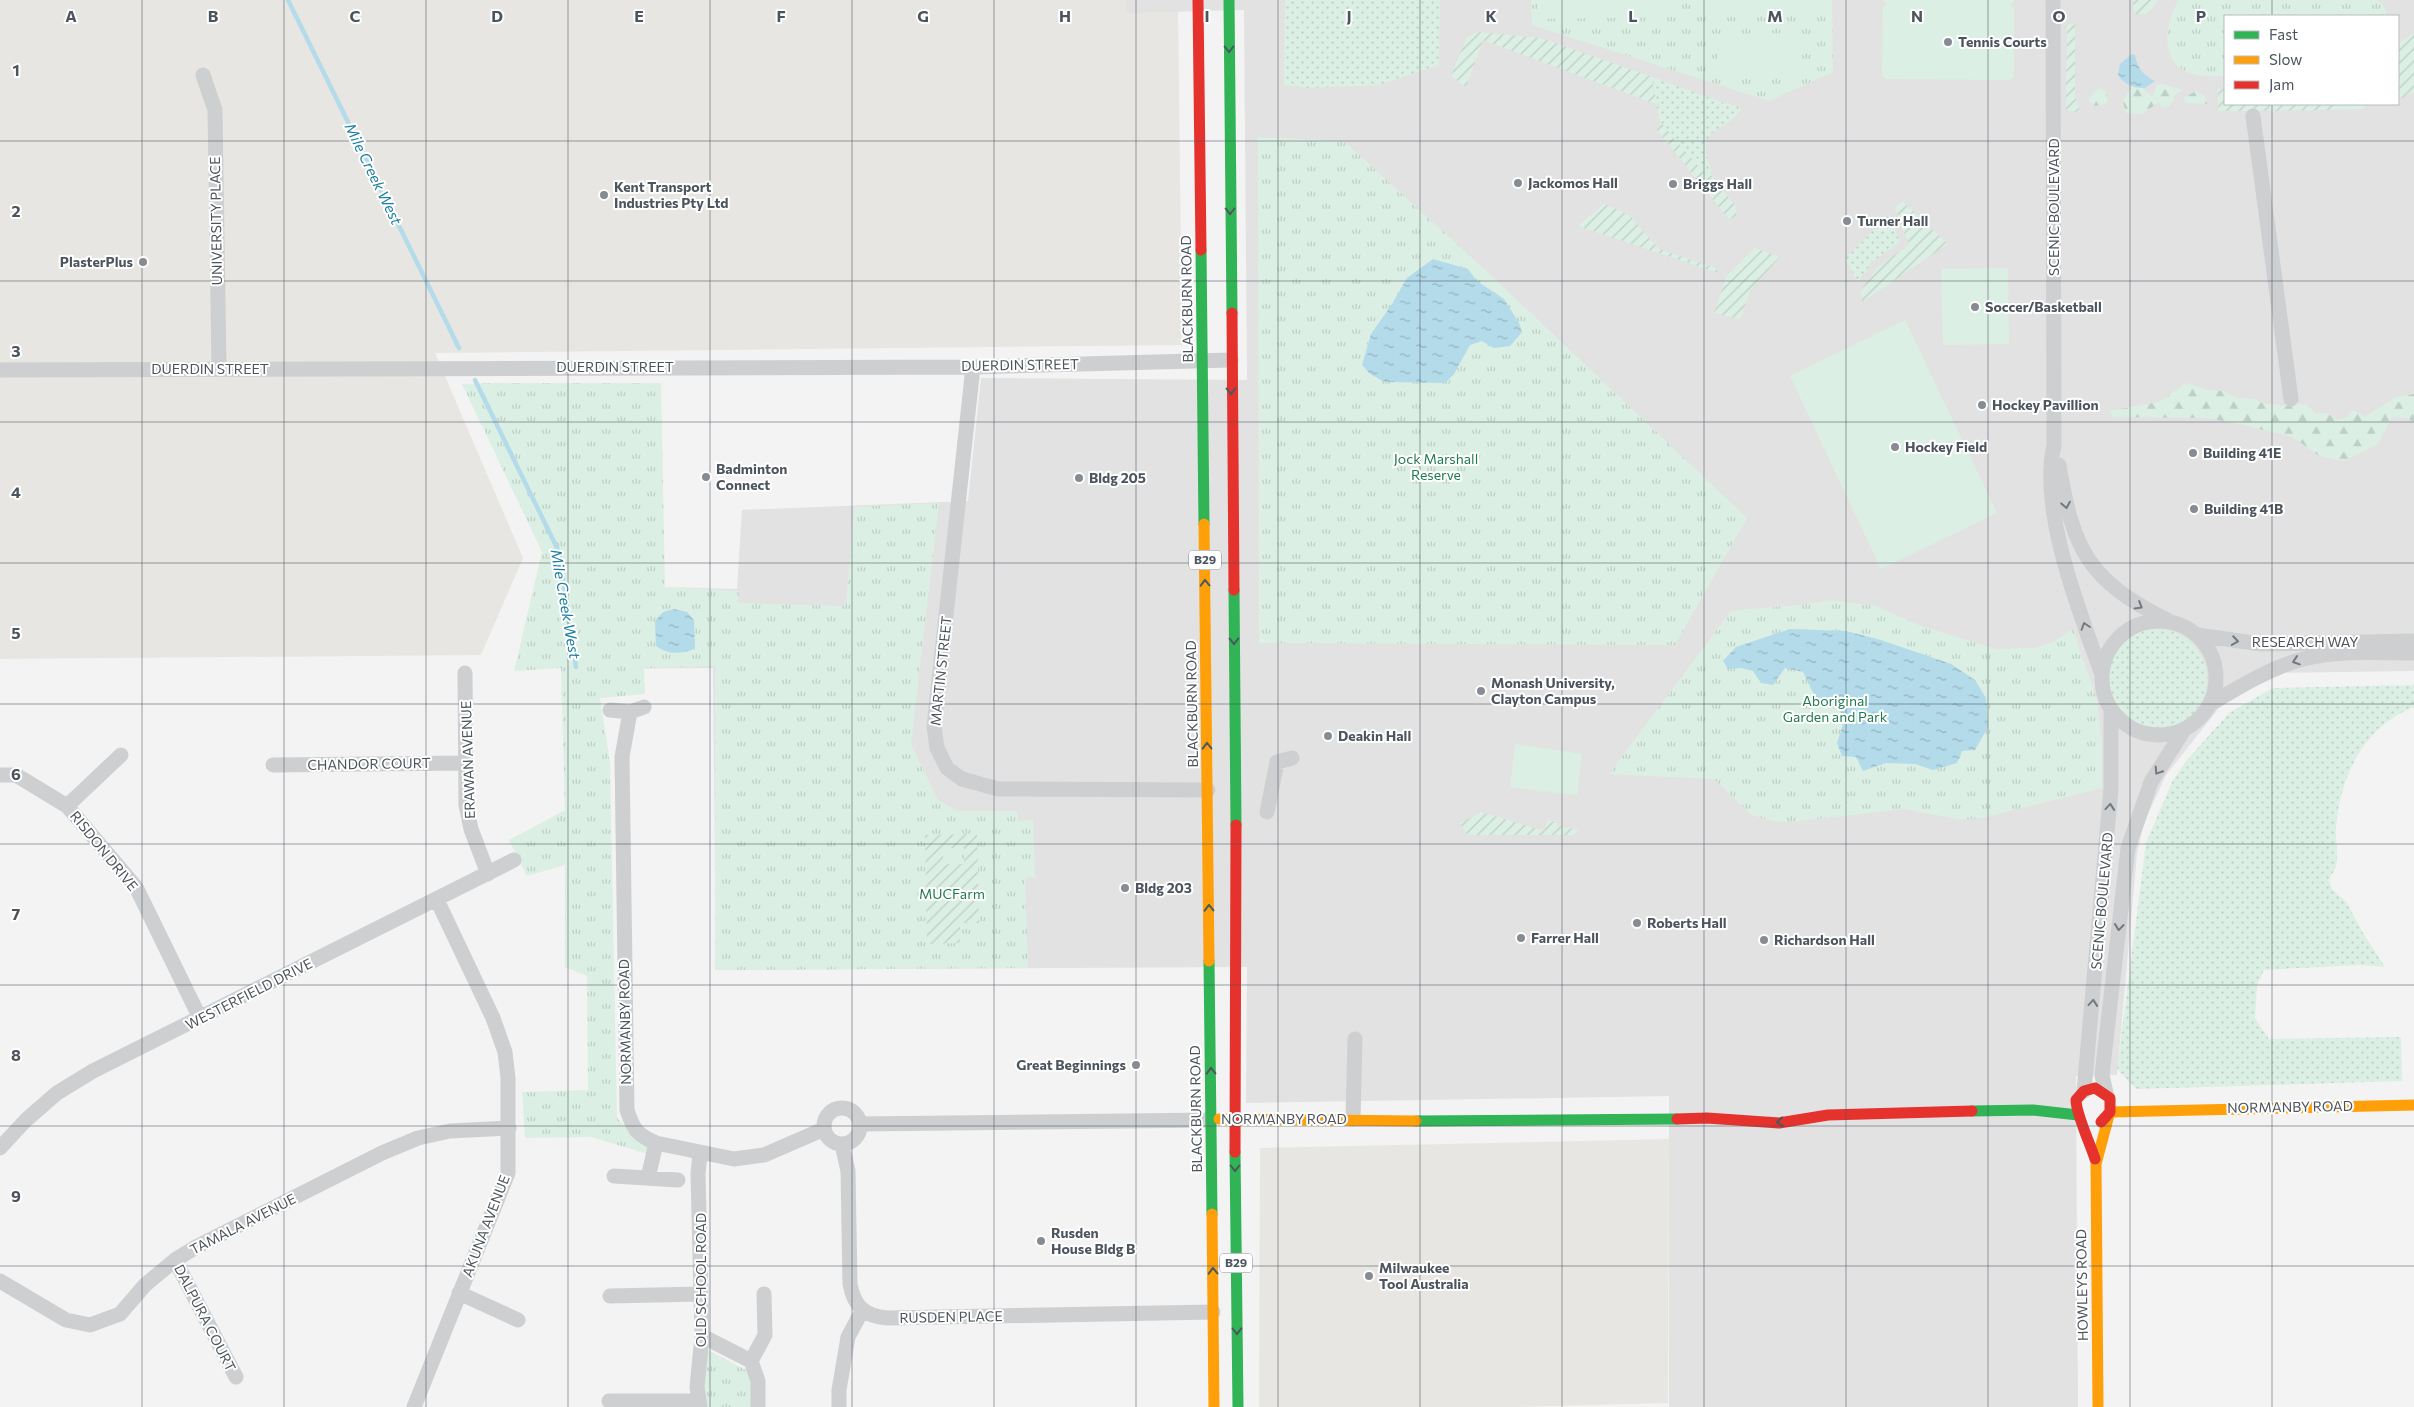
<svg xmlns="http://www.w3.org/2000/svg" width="2414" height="1407" viewBox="0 0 2414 1407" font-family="Commissioner,sans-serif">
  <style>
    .commercial { fill: #e7e6e2 }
    .education { fill: #e2e2e3; fill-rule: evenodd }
    .grass { fill: url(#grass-dots) }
    .forest { fill: url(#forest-firs) }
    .park { fill: url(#park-tufts) }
    .garden { fill: url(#garden-furrows); fill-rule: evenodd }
    .pitch { fill: #dbefe4 }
    .water { fill: url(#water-ripples) }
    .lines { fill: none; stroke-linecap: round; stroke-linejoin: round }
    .stream { stroke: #b4dbe9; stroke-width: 4.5 }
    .street { stroke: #cdcfd1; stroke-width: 15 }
    .fast { stroke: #30b455; stroke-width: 11 }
    .slow { stroke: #ff9f0a; stroke-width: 11 }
    .jam { stroke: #e5322d; stroke-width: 11 }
    .oneway { stroke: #4b595e }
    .oneway2 { stroke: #737980 }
    .grid { fill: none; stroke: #4c545e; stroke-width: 1; stroke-opacity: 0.55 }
    .poi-dot { fill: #878c92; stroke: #fff; stroke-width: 2 }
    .labels { text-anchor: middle; stroke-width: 4; stroke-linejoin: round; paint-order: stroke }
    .shield { fill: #fff; stroke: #82878e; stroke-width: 1 }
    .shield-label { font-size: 12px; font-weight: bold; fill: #4c545e }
    .poi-label { font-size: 14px; font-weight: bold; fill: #4c545e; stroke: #fff; text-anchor: start }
    .street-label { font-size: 14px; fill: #4c545e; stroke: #fff }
    .park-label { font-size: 14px; fill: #227a52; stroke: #fff }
    .water-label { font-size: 15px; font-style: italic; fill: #1b7fa1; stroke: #fff }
    .grid-label { font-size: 16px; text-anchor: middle; font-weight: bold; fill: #4c545e; stroke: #fff; stroke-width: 4; stroke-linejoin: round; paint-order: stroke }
  </style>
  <defs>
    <pattern id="grass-dots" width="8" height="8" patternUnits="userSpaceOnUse" patternTransform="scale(1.25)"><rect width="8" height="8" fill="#dbefe4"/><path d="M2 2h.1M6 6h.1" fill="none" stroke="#becfc6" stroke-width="1.8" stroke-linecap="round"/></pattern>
    <pattern id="forest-firs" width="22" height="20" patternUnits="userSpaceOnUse" patternTransform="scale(1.25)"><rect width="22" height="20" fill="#dbefe4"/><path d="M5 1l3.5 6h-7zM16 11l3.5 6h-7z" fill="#becfc6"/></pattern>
    <pattern id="park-tufts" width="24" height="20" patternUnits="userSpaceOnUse" patternTransform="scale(1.25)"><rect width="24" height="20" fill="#dbefe4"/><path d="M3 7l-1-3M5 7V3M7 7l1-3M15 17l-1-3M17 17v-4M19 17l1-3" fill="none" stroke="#becfc6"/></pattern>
    <pattern id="garden-furrows" width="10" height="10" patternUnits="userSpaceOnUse" patternTransform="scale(1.25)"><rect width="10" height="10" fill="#dbefe4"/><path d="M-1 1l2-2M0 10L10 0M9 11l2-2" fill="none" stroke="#becfc6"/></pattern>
    <pattern id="water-ripples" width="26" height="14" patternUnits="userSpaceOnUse" patternTransform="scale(1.25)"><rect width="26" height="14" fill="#b4dbe9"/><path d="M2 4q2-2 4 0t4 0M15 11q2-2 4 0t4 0" fill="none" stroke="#95b4c0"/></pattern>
  </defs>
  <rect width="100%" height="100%" fill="#f4f3f3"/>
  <!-- commercial -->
  <path class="commercial" d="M0,0h1178l4,345 -747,8 88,205 -42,97 -481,4z
    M1669,1139l-1,264 -156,4h-253l1,-259z"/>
  <!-- education -->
  <path class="education" d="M1126,0h1288v671l-137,2 -58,35 -53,67 -23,50 -6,29 -20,221 -41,1 2,331h-409v-311l-423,7 1,-136 -531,3 -3,-302 -121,1 72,-82 73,2 5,-79 226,-9 13,-123 266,2 -3,-370 -118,3zM2225,16h173v88h-173z"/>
  <!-- grass -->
  <path class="grass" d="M1285,0h155l-1,65 -60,20 -72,3 -23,-3z
    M1652,77l72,26 17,4c-5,20 -36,18 -35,42 0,9 5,18 7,27l-7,-1c-12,-14 -36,-36 -45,-51 -2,-5 -8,-40 -9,-47z
    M1889,214l11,28 -28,20 -14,20 -13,-23z
    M2107 679a50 50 0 1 1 100 0a50 50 0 1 1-100 0Z
    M2414,685v22c-51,20 -74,70 -78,121 -1,10 3,30 0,38 -1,5 -5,8 -7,14l3,9 15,14 16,30 22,34 -25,-2 -96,5 -7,15 -2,33 14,21 132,-2 1,44 -266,8 -19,-20 29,-226 26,-61 14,-21 43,-48 44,-25z"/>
  <!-- forest -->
  <path class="forest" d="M2133,84h5l14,13 5,-12 5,-1 20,6 -8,6v5l-5,5 -7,1 -3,-5 -17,12 -16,-1 -3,-12z
    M2098,88l8,3 2,8 -2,5 -12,2 -6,-6z
    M2196,91l10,6 1,7 -20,-1 -4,-5z
    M2186,383l22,7 16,1 12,7 20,1 5,4 28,3 4,-3 14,2 9,9 11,-1 10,7 9,-2 7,-8 12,7 31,-20 18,-3v28l-8,-4 -14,-1 -14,27 -34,17 -25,-5 -26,-19 -58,-14 -28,-5 -95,-1 -3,-6 50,-9z"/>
  <!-- park -->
  <path class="park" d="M1531,0h301l1,72 -64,29 -237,-76z
    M2179,0h199l7,7 2,9h-162v60c-15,1 -32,1 -45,-8 -20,-15 -13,-50 -1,-68z
    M1258,137l86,4 151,138 252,239 -72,127 -416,-2z
    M491,383h170l4,204 74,4 -1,12 108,3 8,-99 85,-4 -28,241 27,56 20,11h59l1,10 15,-1 2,57 -10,1 3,90 -313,2v-304l-71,2 1,26 -45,4 10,65 7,355 22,24 10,5 -1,7 -57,-17 -66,1 -3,-46 66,-2 -1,-114 -22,-9v-102l-38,11 -18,-36 56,-30 -4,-142 -47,3 28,-119 -80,-168z
    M1829,600l47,6 45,20 75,23 39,-1 20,-7 18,-12 24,72 5,43v44l-120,30 -20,2 -57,-11 -117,13 -15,-1 -21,-6 -38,-36 -105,-5 122,-163c33,-5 65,-3 98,-11z
    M706,1349l42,22 4,15v21h-45l-5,-21z"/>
  <!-- garden -->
  <path class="garden" d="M2133,0h25l-10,14h-14z
    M2075,23v74l5,15 -11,-1 -3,-2 1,-84z
    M1477,32l64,6 111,39 1,13 6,15 -176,-65 -17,47 -15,-11 16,-39z
    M2414,33v59l-16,8v-56z
    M2218,89h7v15h111l3,6 -121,1z
    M1661,123l45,52 7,1 3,7 20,24v11h-8l-71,-88z
    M1902,201l46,43 -86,58 -1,-12 17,-23 31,-22 -14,-37z
    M1604,204l25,11 30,34 57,19 3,5 -141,-47z
    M1755,248l25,9 -29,32 -11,30 -26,-6 12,-36z
    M1481,812l63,19 4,-11 9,3v3l21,4 -4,5h-107l-7,-12z
    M977,834l2,89h-19v20l-33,1 -2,-109zM964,848v16h-21v-16z"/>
  <!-- pitch -->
  <path class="pitch" d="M1538,0h136v17l-136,2z
    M1691,0h135v16l-135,1z
    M1883,0h132l-4,5 3,4v67l-4,4 -124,-1 -4,-3 1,-68 4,-4z
    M1801,33v43h-84v-42z
    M2336,104h30l-2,5 -25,1z
    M2008,268l1,76 -66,1 -2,-76z
    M1905,320l92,193 -116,56 -91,-193z
    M1515,744l67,10 -5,41 -67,-8z"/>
  <!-- water -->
  <path class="water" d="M2132,54l3,1c2,13 8,20 20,26l-10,7c-12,0 -20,-3 -27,-13l2,-11z
    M1433,259l35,10 9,12 27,18 15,24 3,9 -12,14 -16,2 -12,-7 -12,4 -16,29 -9,9 -60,-1 -15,-8 -8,-9 9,-31 21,-30 15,-26z
    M674,609l13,3 7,8 1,29c-15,5 -26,6 -39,-3l-1,-25 8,-9z
    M1790,629l56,2 35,9 70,24 24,16 11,18 2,29 -13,23 -13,1 -5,12 -24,7 -18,-6 -29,-1 -23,8 -7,-14 -14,-1 -5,-13 6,-19 -4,-20 -20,1 -16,-33 -18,-4 -12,17 -12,-2 -8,-12 -12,-3 -13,1 -5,-8 13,-14z"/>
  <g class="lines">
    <!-- stream -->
    <path class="stream" d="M288,0l171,348
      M475,380l84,172 17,115"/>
    <!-- street -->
    <path class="street" d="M2053,0l1,445c-15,65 25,165 47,227
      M203,75l12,35 4,259
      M2253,116l38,283
      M973,367l-39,359 3,22 10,20 15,11 36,10 210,1
      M0,370l973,-3 258,-7
      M2059,465c14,85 29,115 108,155
      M2102 678a57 57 0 1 1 114 0a57 57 0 1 1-114 0Z
      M2197,635l64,9 153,-3
      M465,673l1,132 5,24 17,45
      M2210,704c29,-17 60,-36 93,-45 36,-9 75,-6 111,-6
      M610,710l20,2 14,-5
      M630,712l-8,45 5,353c6,19 10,25 29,33l78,16 30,-4 60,-26
      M273,765l192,-2
      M0,775h16l51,31 69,81 64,131
      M67,806l54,-51
      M1267,812l10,-50 15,-4
      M2084,1091l27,-303v-78
      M2106,1093l-4,-18 26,-227 23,-66 33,-52
      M824 1126a18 18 0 1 1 36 0a18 18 0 1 1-36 0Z
      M1353,1119l2,-80
      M860,1124l351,-4
      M842,1144l6,27 2,113c4,22 14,32 37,34l326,-6
      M0,1148l26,-28 31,-27 36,-22 421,-211
      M700,1153l-2,21 4,162 -5,51 3,20
      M614,1176l64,4
      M648,1178l8,-35
      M175,1260l61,117
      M0,1281l66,39 24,5 30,-11 25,-29 30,-25 21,-13 186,-94 36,-15 32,-7 59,-3
      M459,1293l59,27
      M610,1296l91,-2
      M702,1336l49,25
      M609,1401h89
      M414,1407l94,-234v-95l-3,-26 -12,-34 -56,-118
      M758,1407v-26l-7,-20 14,-26 -1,-41
      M839,1407v-17l9,-53 14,-26"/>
    <!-- fast -->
    <path class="fast" d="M1229,0l3,313
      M1201,250l3,274
      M1234,590l2,235
      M1209,961l3,253
      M1972,1111l61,-1 45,5
      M1416,1121l261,-2
      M1235,1152l3,255"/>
    <!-- slow -->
    <path class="slow" d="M1204,524l5,437
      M2110,1112l304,-7
      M1219,1119l197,2
      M1212,1214l2,193
      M2098,1407l-2,-243 13,-49"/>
    <!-- jam -->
    <path class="jam" d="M1198,0l3,250
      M1232,313l2,277
      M1677,1119l30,-1 72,5 49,-8 144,-4
      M1235,1152l1,-327
      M2095,1159c-5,-16 -19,-45 -19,-59l8,-9 11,-3 15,10v14l-9,10"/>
  </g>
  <!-- one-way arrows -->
  <defs><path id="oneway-chevron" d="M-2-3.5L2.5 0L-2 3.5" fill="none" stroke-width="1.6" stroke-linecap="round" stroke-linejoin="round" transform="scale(1.25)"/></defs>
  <g class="oneway">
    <use href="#oneway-chevron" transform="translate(1229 49) rotate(90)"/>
    <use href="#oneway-chevron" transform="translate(1230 211) rotate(90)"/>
    <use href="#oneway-chevron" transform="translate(1231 391) rotate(89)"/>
    <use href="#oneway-chevron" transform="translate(1205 583) rotate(-91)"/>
    <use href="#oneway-chevron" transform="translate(1234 641) rotate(89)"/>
    <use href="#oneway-chevron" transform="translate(1207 746) rotate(-91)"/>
    <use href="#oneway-chevron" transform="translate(1209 908) rotate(-91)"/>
    <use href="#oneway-chevron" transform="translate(1211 1071) rotate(-91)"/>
    <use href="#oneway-chevron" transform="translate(1780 1122) rotate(175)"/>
    <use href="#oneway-chevron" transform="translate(1235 1168) rotate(90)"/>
    <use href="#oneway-chevron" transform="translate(1213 1271) rotate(-91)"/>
    <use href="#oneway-chevron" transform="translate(1237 1331) rotate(89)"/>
  </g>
  <g class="oneway2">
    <use href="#oneway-chevron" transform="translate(2066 505) rotate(79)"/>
    <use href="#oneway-chevron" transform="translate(2139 606) rotate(31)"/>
    <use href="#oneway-chevron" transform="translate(2085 626) rotate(-108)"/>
    <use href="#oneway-chevron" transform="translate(2235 641) rotate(9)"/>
    <use href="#oneway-chevron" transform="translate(2296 661) rotate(162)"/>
    <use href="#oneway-chevron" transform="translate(2158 771) rotate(123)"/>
    <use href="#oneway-chevron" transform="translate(2110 807) rotate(-85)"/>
    <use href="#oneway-chevron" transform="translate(2119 927) rotate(96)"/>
    <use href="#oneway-chevron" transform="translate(2093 1003) rotate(-85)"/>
  </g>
  <!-- grid -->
  <path class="grid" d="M142,0v1407M284,0v1407M426,0v1407M568,0v1407M710,0v1407M852,0v1407M994,0v1407M1136,0v1407M1278,0v1407M1420,0v1407M1562,0v1407M1704,0v1407M1846,0v1407M1988,0v1407M2130,0v1407M2272,0v16M2272,104v1303M0,141h2414M0,281h2414M0,422h2414M0,563h2414M0,704h2414M0,844h2414M0,985h2414M0,1126h2414M0,1266h2414"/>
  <!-- markers -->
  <g class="poi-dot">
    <circle cx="1948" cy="42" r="5"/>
    <circle cx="1518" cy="183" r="5"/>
    <circle cx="1673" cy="184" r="5"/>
    <circle cx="604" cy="195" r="5"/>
    <circle cx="1847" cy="221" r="5"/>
    <circle cx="143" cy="262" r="5"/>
    <circle cx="1975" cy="307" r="5"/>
    <circle cx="1982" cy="405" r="5"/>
    <circle cx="1895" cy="447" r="5"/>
    <circle cx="2193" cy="453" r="5"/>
    <circle cx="706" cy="477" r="5"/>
    <circle cx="1079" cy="478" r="5"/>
    <circle cx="2194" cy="509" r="5"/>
    <circle cx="1481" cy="691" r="5"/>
    <circle cx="1328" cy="736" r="5"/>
    <circle cx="1125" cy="888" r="5"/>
    <circle cx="1637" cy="923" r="5"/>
    <circle cx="1521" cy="938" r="5"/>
    <circle cx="1764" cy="940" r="5"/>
    <circle cx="1136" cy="1065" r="5"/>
    <circle cx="1041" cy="1241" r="5"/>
    <circle cx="1369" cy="1276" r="5"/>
  </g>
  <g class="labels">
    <!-- shield labels -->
    <g class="shield">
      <rect x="1189" y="550.5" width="32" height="19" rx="4"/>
      <rect x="1220" y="1253.5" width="32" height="19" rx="4"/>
    </g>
    <g class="shield-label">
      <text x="1205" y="564">B29</text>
      <text x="1236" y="1267">B29</text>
    </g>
    <!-- poi labels -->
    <g class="poi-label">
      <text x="1958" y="47">Tennis Courts</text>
      <text x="1528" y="188">Jackomos Hall</text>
      <text x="1683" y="189">Briggs Hall</text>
      <text x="614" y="192">Kent Transport<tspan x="614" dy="16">Industries Pty Ltd</tspan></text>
      <text x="1857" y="226">Turner Hall</text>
      <text x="133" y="267" text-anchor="end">PlasterPlus</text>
      <text x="1985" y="312">Soccer/Basketball</text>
      <text x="1992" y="410">Hockey Pavillion</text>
      <text x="1905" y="452">Hockey Field</text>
      <text x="2203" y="458">Building 41E</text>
      <text x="716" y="474">Badminton<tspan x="716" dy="16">Connect</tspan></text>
      <text x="1089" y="483">Bldg 205</text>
      <text x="2204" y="514">Building 41B</text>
      <text x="1491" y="688">Monash University,<tspan x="1491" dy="16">Clayton Campus</tspan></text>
      <text x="1338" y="741">Deakin Hall</text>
      <text x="1135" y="893">Bldg 203</text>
      <text x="1647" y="928">Roberts Hall</text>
      <text x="1531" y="943">Farrer Hall</text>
      <text x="1774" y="945">Richardson Hall</text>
      <text x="1126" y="1070" text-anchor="end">Great Beginnings</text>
      <text x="1051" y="1238">Rusden<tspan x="1051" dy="16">House Bldg B</tspan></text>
      <text x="1379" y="1273">Milwaukee<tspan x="1379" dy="16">Tool Australia</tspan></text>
    </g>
    <!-- street labels -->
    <g class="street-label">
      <text transform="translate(2054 207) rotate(-90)" y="5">SCENIC BOULEVARD</text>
      <text transform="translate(216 221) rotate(-91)" y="5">UNIVERSITY PLACE</text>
      <text transform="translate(1187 299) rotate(-91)" y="5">BLACKBURN ROAD</text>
      <text transform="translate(1020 365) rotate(-1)" y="5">DUERDIN STREET</text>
      <text x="615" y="372">DUERDIN STREET</text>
      <text x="210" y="374">DUERDIN STREET</text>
      <text x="2305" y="647">RESEARCH WAY</text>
      <text transform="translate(941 671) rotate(-84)" y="5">MARTIN STREET</text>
      <text transform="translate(1192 704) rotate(-91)" y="5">BLACKBURN ROAD</text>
      <text transform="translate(468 760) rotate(-92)" y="5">ERAWAN AVENUE</text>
      <text transform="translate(369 764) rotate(-1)" y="5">CHANDOR COURT</text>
      <text transform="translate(104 851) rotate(51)" y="5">RISDON DRIVE</text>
      <text transform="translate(2102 901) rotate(-85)" y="5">SCENIC BOULEVARD</text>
      <text transform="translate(249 994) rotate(-27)" y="5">WESTERFIELD DRIVE</text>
      <text transform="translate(625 1022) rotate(-91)" y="5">NORMANBY ROAD</text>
      <text transform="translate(2290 1107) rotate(-1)" y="5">NORMANBY ROAD</text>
      <text transform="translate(1196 1109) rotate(-91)" y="5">BLACKBURN ROAD</text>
      <text x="1284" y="1124">NORMANBY ROAD</text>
      <text transform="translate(243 1224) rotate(-27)" y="5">TAMALA AVENUE</text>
      <text transform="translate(486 1226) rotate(-69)" y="5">AKUNA AVENUE</text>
      <text transform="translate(701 1280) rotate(-90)" y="5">OLD SCHOOL ROAD</text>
      <text transform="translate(2082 1285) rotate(-91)" y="5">HOWLEYS ROAD</text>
      <text transform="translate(951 1317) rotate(-1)" y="5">RUSDEN PLACE</text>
      <text transform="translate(205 1318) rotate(63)" y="5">DALPURA COURT</text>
    </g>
    <!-- park labels -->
    <g class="park-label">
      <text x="1436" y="464">Jock Marshall<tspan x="1436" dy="16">Reserve</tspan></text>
      <text x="1835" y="706">Aboriginal<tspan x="1835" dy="16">Garden and Park</tspan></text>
      <text x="952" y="899">MUCFarm</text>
    </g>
    <!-- water labels -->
    <g class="water-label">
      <text transform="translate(373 174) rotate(64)" y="5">Mile Creek West</text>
      <text transform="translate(565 604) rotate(80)" y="5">Mile Creek West</text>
    </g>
  </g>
  <g class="grid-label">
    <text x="71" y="22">A</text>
    <text x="213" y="22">B</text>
    <text x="355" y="22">C</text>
    <text x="497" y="22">D</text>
    <text x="639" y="22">E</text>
    <text x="781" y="22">F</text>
    <text x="923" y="22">G</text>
    <text x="1065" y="22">H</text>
    <text x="1207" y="22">I</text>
    <text x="1349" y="22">J</text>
    <text x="1491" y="22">K</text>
    <text x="1633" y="22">L</text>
    <text x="1775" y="22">M</text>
    <text x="1917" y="22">N</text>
    <text x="2059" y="22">O</text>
    <text x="2201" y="22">P</text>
    <text x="16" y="76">1</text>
    <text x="16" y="217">2</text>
    <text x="16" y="357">3</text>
    <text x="16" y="498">4</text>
    <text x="16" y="639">5</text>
    <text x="16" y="780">6</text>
    <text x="16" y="920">7</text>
    <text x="16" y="1061">8</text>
    <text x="16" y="1202">9</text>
  </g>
  <!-- legend -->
  <rect x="2224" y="15" width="175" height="90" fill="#ffffff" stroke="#b7bbbf"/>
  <rect x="2234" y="31" width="25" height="8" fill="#30b455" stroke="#b7bbbf"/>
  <text x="2269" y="40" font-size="15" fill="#4c545e">Fast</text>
  <rect x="2234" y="56" width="25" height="8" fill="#ff9f0a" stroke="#b7bbbf"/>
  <text x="2269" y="65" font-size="15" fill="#4c545e">Slow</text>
  <rect x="2234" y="81" width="25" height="8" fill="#e5322d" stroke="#b7bbbf"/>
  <text x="2269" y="90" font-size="15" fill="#4c545e">Jam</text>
</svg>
